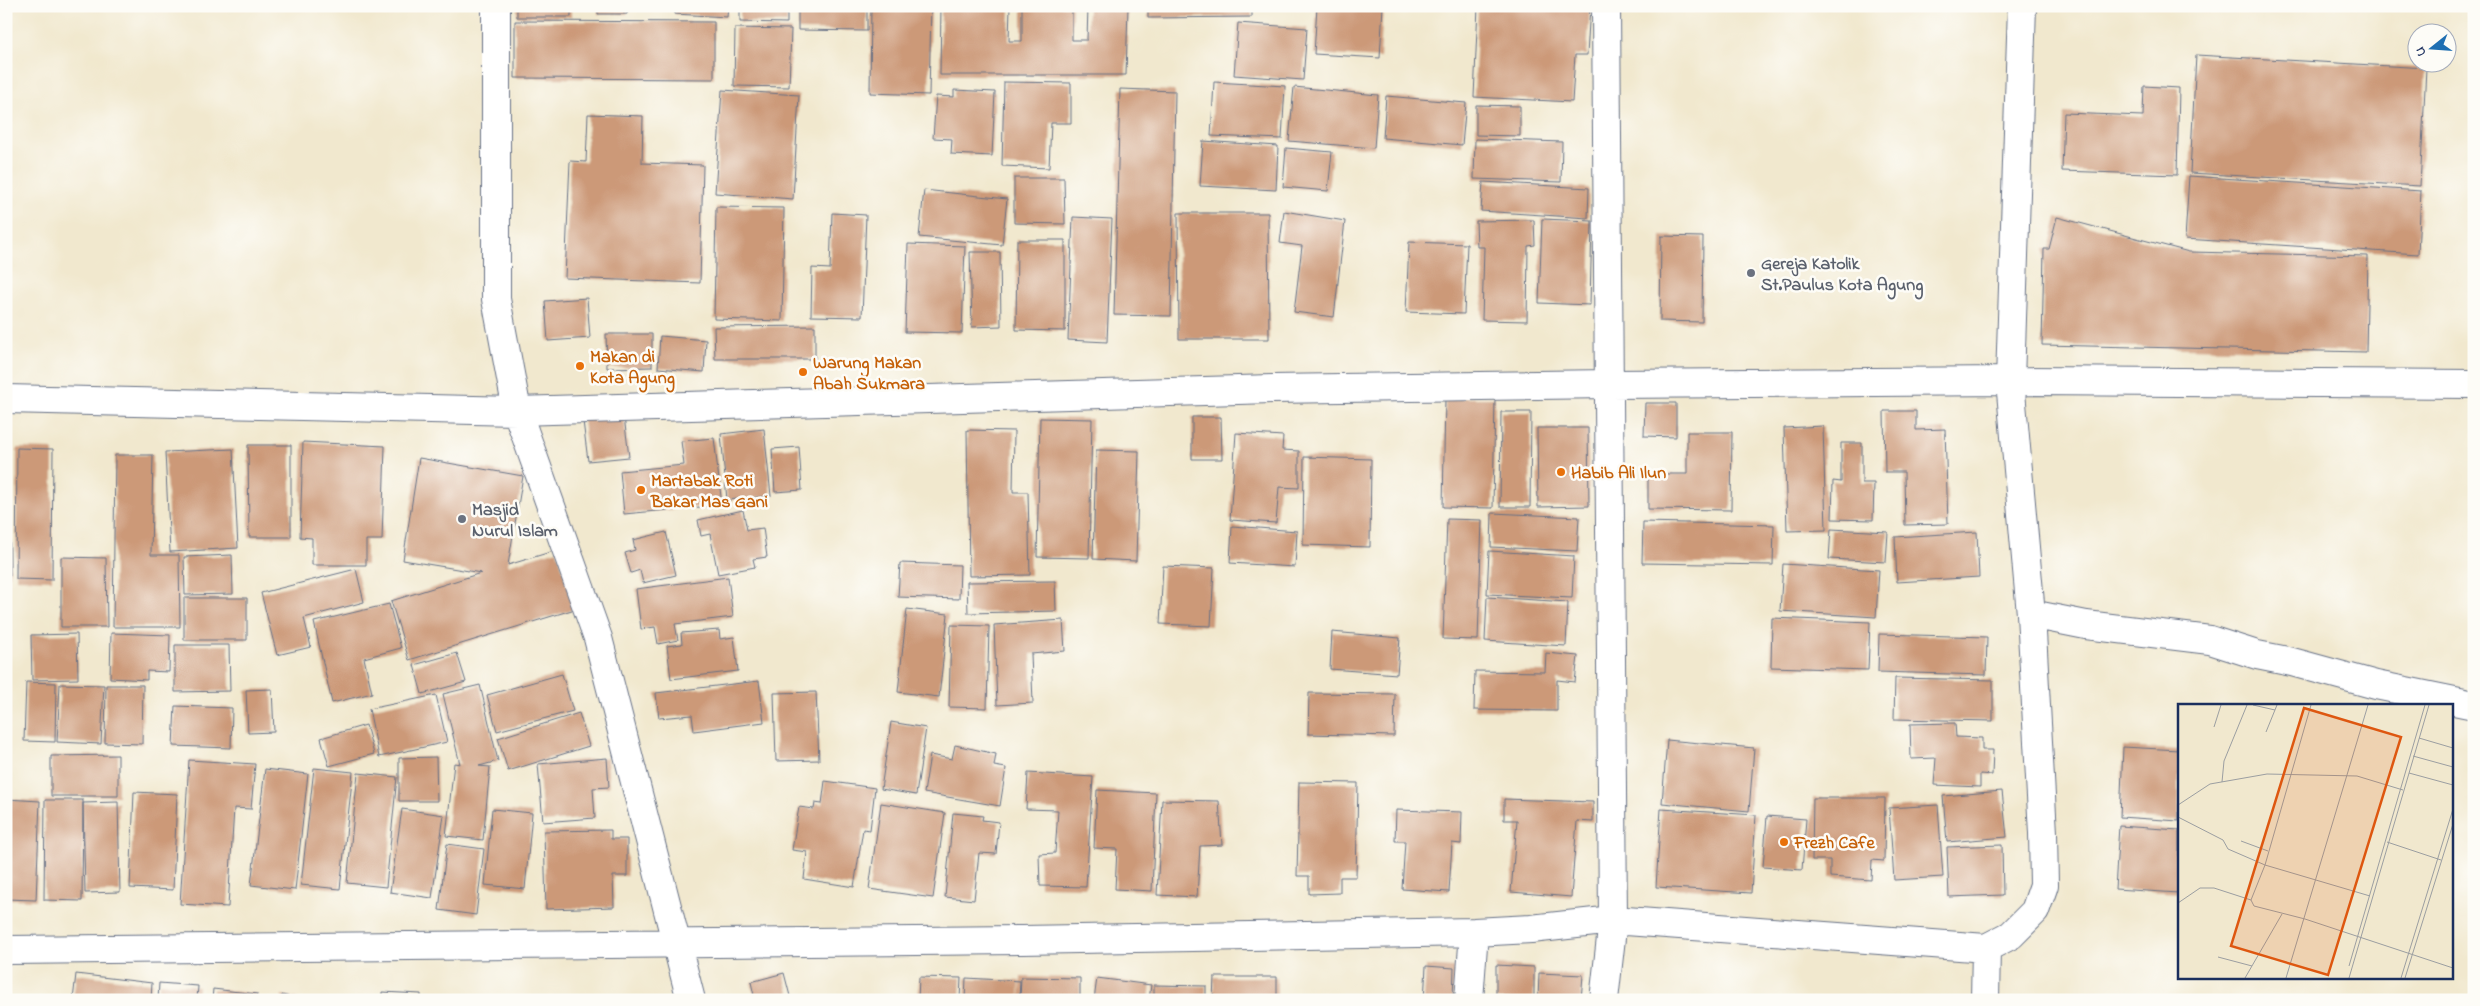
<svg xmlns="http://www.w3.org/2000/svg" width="2480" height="1006" viewBox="0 0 2480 1006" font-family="'Indie Flower',sans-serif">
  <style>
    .building { fill: #cc9978 }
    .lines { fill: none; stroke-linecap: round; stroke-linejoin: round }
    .minor-casing { stroke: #667085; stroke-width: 30 }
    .minor { stroke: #fff; stroke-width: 28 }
    .worship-dot { fill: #6b7280; stroke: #fdfcf7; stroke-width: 2 }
    .food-dot { fill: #e8710a; stroke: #fdfcf7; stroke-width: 2 }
    .labels { text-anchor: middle; stroke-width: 5; stroke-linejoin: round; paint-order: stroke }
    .worship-label { font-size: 18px; font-weight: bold; fill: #5b616d; stroke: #fdfcf7; text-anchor: start }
    .food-label { font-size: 18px; font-weight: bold; fill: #c56008; stroke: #fdfcf7; text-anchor: start }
    .inset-road { fill: none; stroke: #9b9ea1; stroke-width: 1 }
    .view { fill: #de5710; fill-opacity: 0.15; stroke: #de5710; stroke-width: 2.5 }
    .inset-edge { fill: none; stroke: #1b2f5e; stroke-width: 2.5 }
  </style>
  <rect width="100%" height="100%" fill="#fdfcf7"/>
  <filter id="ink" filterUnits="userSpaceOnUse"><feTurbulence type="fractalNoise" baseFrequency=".02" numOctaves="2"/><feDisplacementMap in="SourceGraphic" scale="10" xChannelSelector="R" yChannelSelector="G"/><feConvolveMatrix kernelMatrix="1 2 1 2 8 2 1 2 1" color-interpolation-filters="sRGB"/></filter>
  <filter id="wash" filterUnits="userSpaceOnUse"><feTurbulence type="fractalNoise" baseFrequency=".0096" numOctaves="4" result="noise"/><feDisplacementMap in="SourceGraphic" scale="20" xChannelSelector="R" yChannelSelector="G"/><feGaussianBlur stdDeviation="1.12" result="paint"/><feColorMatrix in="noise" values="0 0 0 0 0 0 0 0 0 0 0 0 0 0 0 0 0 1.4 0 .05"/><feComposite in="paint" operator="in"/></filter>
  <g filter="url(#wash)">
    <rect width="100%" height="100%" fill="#f1e8ce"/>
    <g id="blocks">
      <!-- building -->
      <path class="building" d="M517,6h54v11h-54z
        M598,6h30l-1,8h-29z
        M652,6h21v4h-21z
        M675,6h53l-1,11 -52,-3z
        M740,6h47v17l-47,-1z
        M798,6h69v25l-69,-1z
        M871,6h60l-2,89 -59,-2z
        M941,6h69l-1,35h13v-35h50v34h15l1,-34h40l-2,69h-186z
        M1148,6h104v11l-104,1z
        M1317,6h66l-3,52 -66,-4z
        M1478,6h112l-3,49h-12l-3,47 -98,-5z
        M515,21l199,1v57l-199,-1z
        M1238,23l69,5 -4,52 -69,-5z
        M735,28l56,1 -2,58 -55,-1z
        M2196,55l230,13 -6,118 -230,-13z
        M1004,82l67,1v40h-20l-2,45 -47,-2z
        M1214,82l71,4 -3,53 -71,-3z
        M2144,86l35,2 -2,87 -115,-4 2,-58 79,3z
        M1294,87l84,8 -4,53 -85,-7z
        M1120,89l55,2 -4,225 -57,-1z
        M722,90l77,5 -6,104 -78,-6z
        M954,90l41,2 -3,64 -41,-2 1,-15 -19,-1 3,-42 18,1z
        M1386,96l80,7 -4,42 -79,-7z
        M1476,105l44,1v30l-44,-1z
        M588,114l55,2 -1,47 61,2 -3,118 -135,-5 5,-117 16,1z
        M1475,139l87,3 -1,40 -87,-3z
        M1203,141l75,5 -2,44 -76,-4z
        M1286,148l46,4 -4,39 -45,-4z
        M2189,176l232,15 -3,63 -233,-15z
        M1014,178h50l1,46 -51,-1z
        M1483,182l106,6 -1,30 -107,-7z
        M924,190l83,9 -5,46 -83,-8z
        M716,207l68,1 -2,113 -68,-2z
        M1284,211l61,10 -11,96 -40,-5 8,-66 -22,-3z
        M832,213l34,2 -4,102 -51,-1 1,-48 18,1z
        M1178,213h90l1,126h-90z
        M1073,217l39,2 -5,123 -39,-2z
        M2057,217l132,35 179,4 -2,96 -324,-7 2,-96h5z
        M1542,219l50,2 -2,84 -51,-2z
        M1534,220l1,25 -7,1 -1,75 -45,-1 2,-73h-7l-1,-26z
        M1661,236l42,1 -1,85 -42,-1z
        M1017,240h48v91l-49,-1z
        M1409,242l58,2 -3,70 -58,-2z
        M908,244l57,2 -3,87 -57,-1z
        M970,252h30l1,74 -29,1z
        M587,298l3,40 -42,3 -3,-40z
        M815,326v33h-100l-1,-32z
        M606,334h46v33l-45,1z
        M660,336l46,4 -2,32 -46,-4z
        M1445,398h50l-2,110 -50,-1z
        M1645,403h31v34l-32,-1z
        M623,408l6,49 -41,4 -6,-48z
        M1884,411h32v19l29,-1 3,95 -43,1 -1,-53h-19z
        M1501,412h30l-1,95h-30z
        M1192,417h29l1,42h-30z
        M1040,418l52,1 -3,139 -52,-1z
        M1823,426l3,104 -39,1 -3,-103z
        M1537,428h51l1,78 -51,1z
        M764,429l7,67 -44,4 -6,-66z
        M967,430l47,1 -1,61h15l2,83 -61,1z
        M1687,432h45l-1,78 -83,-1v-35h39z
        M1236,433l47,3 -1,14 17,1v37l-20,-1 -3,36 -46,-3z
        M714,438l8,67 -98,9 -4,-43 64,-6 -3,-24z
        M303,442l82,4 -3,94h-16v25h-54v-27l-12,-1z
        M1841,443h21v40h12l-1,37 -41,-1 1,-38 8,1z
        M248,445h43v92h-42z
        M799,447l3,43 -27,2 -3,-43z
        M17,448l36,1 -1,131 -36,-1z
        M233,449l5,99 -68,4 -5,-100z
        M1096,450l43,1 -3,110 -43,-2z
        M6,452h3l1,124h-4z
        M115,455h38l-2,100h28l1,72h-67z
        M1304,457l67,2 -1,88 -67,-2z
        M419,458l104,18 -15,89 49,-15 18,59 -166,51 -18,-59 90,-28 -78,-13z
        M743,510l4,20 16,-2 4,29 -14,2 2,8 -37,7 -8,-40 -9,2 -3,-16z
        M1492,513l87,4 -2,34 -86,-4z
        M1447,519l35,1 -4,120 -35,-1z
        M1643,522l131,3 -1,40 -131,-2z
        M1232,526l65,5 -2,36 -65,-4z
        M1831,529l57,3 -2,30 -57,-3z
        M666,532l10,43 -33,8 -3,-13 -9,3 -6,-20 10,-3 -2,-10z
        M1977,532l2,45 -82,5 -2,-45z
        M1489,551l85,5 -2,42 -85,-4z
        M232,555l1,39 -48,1 -1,-38z
        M61,557l45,1 1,69h-46z
        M900,563l60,2 -1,34 -61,-2z
        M1783,564l96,6 -3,47 -96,-6z
        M1163,566l51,2 -3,58 -51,-2z
        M356,569l8,33 -60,16 7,29 -34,8 -16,-62z
        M728,577l5,40 -58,7 3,16 -20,4 -3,-17 -14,2 -5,-40z
        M1055,581l1,30 -88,2 -1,-31z
        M1487,597l81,5 -2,44 -81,-5z
        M184,598h63v42h-63z
        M389,604l12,44 -37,10 8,35 -40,10 -18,-81z
        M907,609l41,5 -9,83 -41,-5z
        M1772,618l98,4 -2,48 -97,-3z
        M1063,620l2,31 -34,3 2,49 -36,2 -3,-80z
        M951,625l38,1 -2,82 -38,-1z
        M719,630l1,9 14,-2 4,34 -67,8 -4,-33 15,-2 -1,-11z
        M1332,632l68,6 -3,36 -67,-5z
        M111,633l59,2 -1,37 -22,-1v9l-37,-2z
        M77,634l1,45 -46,1 -1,-45z
        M1879,634l108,3 -1,38 -108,-3z
        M175,645h54l1,46 -55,1z
        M457,653l9,29 -44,12 -8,-29z
        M1546,653l32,3 -3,26 -18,-2v31l-83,-1 1,-39 70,1z
        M562,674l11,37 -76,20 -10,-36z
        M1895,678l98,2v41l-99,-2z
        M759,681l5,41 -70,9 -2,-16 -33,3 -3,-25z
        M26,682l30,1 -1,59 -31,-1z
        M60,684l44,1 -3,59 -44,-2z
        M106,685h37l-1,59 -37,-1z
        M480,685l18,76 -19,5 11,1 -7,73 -37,-4 8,-73 6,1 -17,-70z
        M272,689l2,43 -26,1 -2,-43z
        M816,692l3,68 -43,1 -2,-68z
        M1309,693l86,1 -1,42 -86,-2z
        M436,695l11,47 -68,15 -10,-48z
        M175,706l57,2 -1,40 -58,-2z
        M579,713l10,33 -81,25 -10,-33z
        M891,722l35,6 -10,67 -35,-6z
        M1955,723l1,14 26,1v12h11l-1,25 -12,-1v13l-46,-2 2,-27 -25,1 -1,-35z
        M366,725l8,29 -45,12 -8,-28z
        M1667,740l87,8 -5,63 -87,-8z
        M955,745l41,9 -2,12 12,2 -6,38 -76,-13 6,-38 22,4z
        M2123,747l56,3v71l-59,-4z
        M118,755v41h-67v-40z
        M436,757l1,44h-38v-43z
        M607,758l2,29 -16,1 2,30 -52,4 -5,-58z
        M189,760l66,4 -4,45 -17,-1 -6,99 -48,-3z
        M314,768l39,4 -13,117 -39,-4z
        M265,769l43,5 -13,116 -44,-5z
        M358,773l39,4 -11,110 -39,-4z
        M1028,773l65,4 -7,110 -46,-1 -1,-32 16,-1 3,-43 -32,-1z
        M825,781l50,7 -5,42 -7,-1 -9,58 -50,-8 3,-27 -15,-2 7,-43 15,2 1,-6 7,1z
        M1299,782l59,1 -2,94h-16v16l-31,1v-18h-12z
        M1097,790l59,3 -4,98 -37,-2 2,-40 -23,-1z
        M2002,791l5,46 -60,5 -4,-46z
        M134,792l43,2 -4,96 -43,-2z
        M1813,798h72l-1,63 -12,-1 -1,20 -41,-3v-17h-18z
        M6,799l34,2 -4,99 -30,-1z
        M1504,799l89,3v20l-16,-1 -6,76 -60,-5 6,-72h-13z
        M45,800h38l-1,101 -38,-1z
        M1162,800l57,1 3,44 -22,1 -3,51 -40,-2z
        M118,802l2,90 -35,1 -2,-90z
        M881,803l64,10 -12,85 -64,-9z
        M1938,805l5,72 -49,3 -5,-72z
        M402,809l42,6 -12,83 -42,-6z
        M492,809l40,4 -7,76 -40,-4z
        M1661,809l95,6 -5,78 -95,-6z
        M1396,810l66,2 -1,32 -9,-1 -3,49 -47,-3 3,-48h-10z
        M953,813l30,3 -1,4 17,2 -3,32 -17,-1 -5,47 -29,-3z
        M1767,816l39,3 -4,51 -39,-3z
        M2119,826l60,4v63l-64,-4z
        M611,830v9h16v37h-14l1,31 -68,2 -2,-78z
        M447,844l37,5 -8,66 -37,-5z
        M2002,845l1,50 -54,2 -2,-50z
        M1496,965l38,2v33h-38z
        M1426,966l28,2 -1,32h-29z
        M784,973l7,27h-36l-4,-18z
        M1539,973l44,2 -2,25h-43z
        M76,974l76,9 -1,17h-78z
        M919,977l42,1 -1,22h-42z
        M1021,977l59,1v22h-60z
        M1214,977h63v23h-64z
        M966,978l54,3 -1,19h-54z
        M1097,978l54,7 -2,15h-55z
        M159,983l39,3 -1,14h-39z
        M1154,985l52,1v14h-52z
        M213,989l44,5 -1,6h-44z
        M382,992l39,2v6h-39z
        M282,995l16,4v1h-16z"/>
    </g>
  </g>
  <g filter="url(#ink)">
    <use href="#blocks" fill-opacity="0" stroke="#667085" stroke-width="1"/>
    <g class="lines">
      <!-- minor casing -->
      <g class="minor-casing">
        <path id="minor" d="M496,6v293l21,112 81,227 93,362
          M6,399l511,12 755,-22 338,-5 400,-3 464,3
          M2031,614l55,11 124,15 47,15 35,7 84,23 98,20
          M6,950l1016,-10 452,-8 57,-3 82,-9 373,28 25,-13 24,-24 9,-26 -1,-52 -12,-219 -21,-233 12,-375
          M1469,1000l5,-68
          M1604,1000l9,-80 -7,-914
          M1985,1000l1,-52"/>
      </g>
      <!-- minor -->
      <use href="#minor" class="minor"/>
    </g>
  </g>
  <!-- markers -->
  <g class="worship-dot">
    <circle cx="1751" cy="273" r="5"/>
    <circle cx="462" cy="519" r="5"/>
  </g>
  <g class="food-dot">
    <circle cx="580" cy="366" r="5"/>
    <circle cx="803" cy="372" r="5"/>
    <circle cx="1561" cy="472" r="5"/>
    <circle cx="641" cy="490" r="5"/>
    <circle cx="1784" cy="842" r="5"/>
  </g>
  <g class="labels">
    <!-- worship labels -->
    <g class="worship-label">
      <text x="1761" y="269">Gereja Katolik<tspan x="1761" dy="21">St.Paulus Kota Agung</tspan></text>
      <text x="472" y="515">Masjid<tspan x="472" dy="21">Nurul Islam</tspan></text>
    </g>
    <!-- food labels -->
    <g class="food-label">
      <text x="590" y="362">Makan di<tspan x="590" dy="21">Kota Agung</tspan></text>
      <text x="813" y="368">Warung Makan<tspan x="813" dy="21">Abah Sukmara</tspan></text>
      <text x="1571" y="478">Habib Ali Ilun</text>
      <text x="651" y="486">Martabak Roti<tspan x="651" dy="21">Bakar Mas Gani</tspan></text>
      <text x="1794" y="848">Frezh Cafe</text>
    </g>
  </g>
  <!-- overview -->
  <g transform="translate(2178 704)">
    <rect width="275" height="275" fill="#f1e8ce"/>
    <path class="inset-road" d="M75,1l22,5M133,1l-46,160 -14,35 3,6 51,13 148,49M36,23l7,-22M88,28l11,-27M241,34l34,10M235,52l40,11M231,69l44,12M44,78l2,-21 23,-56M0,101l32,-21 57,-10 90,2 46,14M0,113l45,23 5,9 37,16 105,31M63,137l27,10M209,138l54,18M0,199l22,-15h14l37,12M40,253l34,9M171,262l76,-261M67,274l37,-64M108,274l82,-273M171,274l80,-273M223,274l52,-169M227,274l48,-154"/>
    <path class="view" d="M126,4l97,29 -73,238 -97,-29z"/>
    <rect width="275" height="275" class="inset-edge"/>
  </g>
  <!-- margin -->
  <rect width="2480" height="1006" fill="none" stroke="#fdfcf7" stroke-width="25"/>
  <!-- north arrow -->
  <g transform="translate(2432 48) rotate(253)"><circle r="24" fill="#fdfcf7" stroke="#a3aaba"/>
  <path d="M0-4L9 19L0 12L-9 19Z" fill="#1f6fb2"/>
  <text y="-8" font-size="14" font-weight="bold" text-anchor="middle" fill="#1b2f5e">U</text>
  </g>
</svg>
